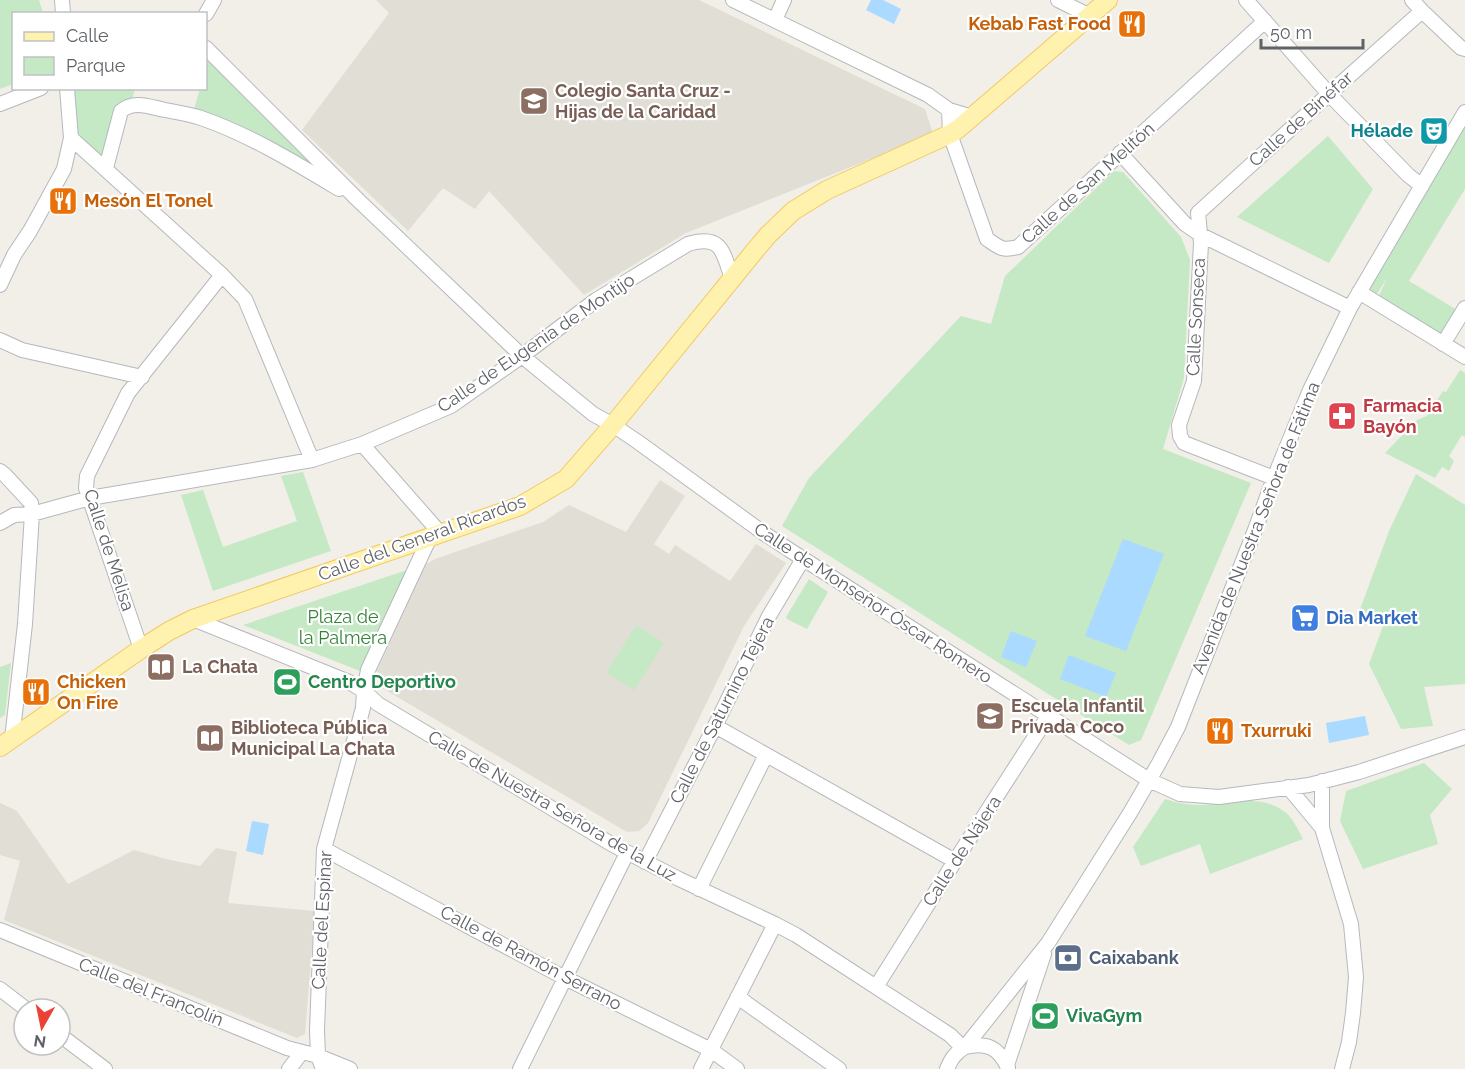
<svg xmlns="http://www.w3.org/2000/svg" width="1465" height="1069" viewBox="0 0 1465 1069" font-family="Raleway,sans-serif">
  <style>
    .education { fill: #e1ded6 }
    .green { fill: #c5e8c5 }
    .water { fill: #aadaff }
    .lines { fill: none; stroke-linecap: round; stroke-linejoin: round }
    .minor-casing { stroke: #b5b8bc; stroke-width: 16 }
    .major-casing { stroke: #f2c960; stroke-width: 20 }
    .minor { stroke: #fff; stroke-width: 14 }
    .major { stroke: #fff2af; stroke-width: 18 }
    .labels { text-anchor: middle; stroke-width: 4.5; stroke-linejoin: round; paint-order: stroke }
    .food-label { font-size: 18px; font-weight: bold; fill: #c56008; stroke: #fff; text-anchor: start }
    .education-label { font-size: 18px; font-weight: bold; fill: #785e54; stroke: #fff; text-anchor: start }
    .street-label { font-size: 18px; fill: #5f6368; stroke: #fff }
    .culture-label { font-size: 18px; font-weight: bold; fill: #0d838f; stroke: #fff; text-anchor: end }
    .health-label { font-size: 18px; font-weight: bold; fill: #be3a42; stroke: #fff; text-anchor: start }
    .park-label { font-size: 18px; fill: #348238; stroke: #fff }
    .shop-label { font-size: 18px; font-weight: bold; fill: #366cbe; stroke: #fff; text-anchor: start }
    .leisure-label { font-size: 18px; font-weight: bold; fill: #27864d; stroke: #fff; text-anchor: start }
    .service-label { font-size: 18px; font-weight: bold; fill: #4e5e75; stroke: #fff; text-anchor: start }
  </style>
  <rect width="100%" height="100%" fill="#f1efe8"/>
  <!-- education -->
  <path class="education" d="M376,0h323l226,109 8,25 -247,99 -102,62 -95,-104 -14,18 -32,-21 -35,43 -106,-101 87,-117z
    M660,480l25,16 -31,48 15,10 6,-9 55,36 26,-37 30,19 -42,63 -96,197 -9,8 -12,1 -245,-144 -5,-17 48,-106 10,-6 108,-37 26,-17 57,27z
    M0,803l17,8 51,73 66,-34 32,9 34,7 16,-18 21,4 -9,51 87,8 -10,123 -8,4 -293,-118 16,-59 -20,-6z"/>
  <!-- green -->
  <path class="green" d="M0,0h39l4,13 -29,1 -1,70 -13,5z
    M206,48l120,127 -134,-59 8,-27 6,-1v-18l2,-8 -2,-1z
    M68,89h67l-3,10 -14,4 -14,56 -30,-26z
    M1465,125v64l-56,92 53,32 -19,31 -67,-42 11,-24 -12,19 -6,-8z
    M1328,136l45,53 -44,74 -92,-46z
    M1114,171l9,1 58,65 9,23 -6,118 -21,71 88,34 -110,257 -12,5 -347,-219 27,-48 152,-162 30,8 14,-48z
    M1460,370l5,3v64l-3,-2 -13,21 5,5 -5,10 -7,-4 -7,11 -50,-25 32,-33 10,-4 16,-25 3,1z
    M303,472l28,79 -118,40 -32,-96 22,-5 20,57 74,-26 -16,-45z
    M1416,474l49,31v179l-41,3 9,39 -32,3 -32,-65 14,-38 -24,-14 30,-81z
    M407,570l-47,101 -117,-46z
    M809,579l19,13 -21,37 -20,-10 -1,-2z
    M636,625l28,18 -30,47 -28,-17z
    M11,663l-6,52 -5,3v-51z
    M1424,763l28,26 -22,26 8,29 -75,25 -23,-48 6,-30z
    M1165,799c12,4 24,6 37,6 27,-1 59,-12 83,7 8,6 13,18 18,27l-93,35 -10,-30 -59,22 -8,-19z"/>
  <!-- water -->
  <path class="water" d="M871,0h12l18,9 -7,15 -28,-14z
    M1123,539l41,15 -38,97 -41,-15z
    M1011,631l26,10 -11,26 -25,-10z
    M1069,655l47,18 -10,24 -46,-18z
    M1365,716l4,19 -40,8 -3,-20z
    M252,821l17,3 -6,31 -17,-4z"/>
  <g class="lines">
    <!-- minor casing -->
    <g class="minor-casing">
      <path id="minor" d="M62,0l1,14
        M733,0l195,95 21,15 23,7
        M1058,0l32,16
        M1246,0l83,94 79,81 14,11
        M1412,0l10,11 39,37 4,1
        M206,14l8,-14
        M775,20l9,-20
        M206,48l153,153 163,155 71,58 20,11 25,17 127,92 26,17 358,229 31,14 39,3 90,-12 50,-13 106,-35
        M0,104l41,-16
        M949,110l1,24 37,105c13,9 15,12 31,8l247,-226
        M71,138l151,137 23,24 67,161
        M1120,153l65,71 16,11 149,73
        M106,168l15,-57c13,-11 29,-4 44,-1 11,2 24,4 36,8 49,17 93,44 138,71
        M0,285l14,-30 16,-24 34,-62 7,-31 -4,-50
        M1359,292l106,65
        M0,340l22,10 120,27
        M1443,344l22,-36
        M362,444l79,90
        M0,471l5,4 26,28 1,11 -7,110 -13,115
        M1274,478l-90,-35 -4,-7 -1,-11 15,-44 7,-138 -3,-30 131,-119 93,-83
        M0,523l14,-8 18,-1 58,-16 222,-38 50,-16 89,-38 71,-50 74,-56 92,-56c34,-10 35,8 44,35
        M193,619l156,63 15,9 14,13 235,141 66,34 96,45 21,11 154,100 13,13
        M141,649l-55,-161 1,-12 41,-83 94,-118
        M715,726l240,135
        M1322,781v47l29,96 5,53 -3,36 -4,29 -7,27
        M1288,787l34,41
        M324,849l241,129 146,72 26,19
        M645,862l70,-136 54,-110 34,-57
        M699,889l67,-134
        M0,930l287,118 31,8 32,13
        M876,987l79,-126 94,-146
        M0,989l26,20
        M738,996l8,7 93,66
        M60,1035l45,34
        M965,1047c21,-5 34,0 43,21
        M1007,1065l37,-111
        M289,1069l13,-17
        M323,1069l-5,-13 -1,-26 7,-181 39,-141 1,-17 4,-21 62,-133
        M520,1069l107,-216
        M701,1069l74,-145
        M947,1069c4,-10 8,-16 18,-22l83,-104 82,-130 29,-50 19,-36 77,-197 19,-52 36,-88 40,-82 115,-196"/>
    </g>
    <!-- major casing -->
    <g class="major-casing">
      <path id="major" d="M0,747l141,-98 28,-18 24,-12 327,-113 46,-27 47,-54 144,-177 11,-13 25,-24 34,-21 123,-56 8,-5 150,-129"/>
    </g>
    <!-- minor -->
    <use href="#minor" class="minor"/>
    <!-- major -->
    <use href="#major" class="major"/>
  </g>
  <!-- icons -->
  <defs>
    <g id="restaurant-square" transform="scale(1.5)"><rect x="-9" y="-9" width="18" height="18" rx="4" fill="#e8710a" stroke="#fff"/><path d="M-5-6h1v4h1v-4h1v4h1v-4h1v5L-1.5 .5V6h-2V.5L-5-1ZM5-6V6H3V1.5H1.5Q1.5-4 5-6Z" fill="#fff"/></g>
    <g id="school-square" transform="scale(1.5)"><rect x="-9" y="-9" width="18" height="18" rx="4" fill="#8d6e63" stroke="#fff"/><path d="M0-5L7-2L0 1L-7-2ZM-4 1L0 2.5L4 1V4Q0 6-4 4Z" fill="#fff"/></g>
    <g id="theatre-square" transform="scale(1.5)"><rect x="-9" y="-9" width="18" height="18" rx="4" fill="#0f9aa8" stroke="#fff"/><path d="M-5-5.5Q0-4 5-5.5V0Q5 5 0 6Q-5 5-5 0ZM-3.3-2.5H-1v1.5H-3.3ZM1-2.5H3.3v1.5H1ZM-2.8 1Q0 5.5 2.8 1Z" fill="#fff"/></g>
    <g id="pharmacy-square" transform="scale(1.5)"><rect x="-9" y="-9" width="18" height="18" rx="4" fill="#e0444e" stroke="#fff"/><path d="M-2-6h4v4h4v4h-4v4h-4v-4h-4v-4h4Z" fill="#fff"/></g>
    <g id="supermarket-square" transform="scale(1.5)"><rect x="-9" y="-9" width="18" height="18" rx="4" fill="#3f7fe0" stroke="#fff"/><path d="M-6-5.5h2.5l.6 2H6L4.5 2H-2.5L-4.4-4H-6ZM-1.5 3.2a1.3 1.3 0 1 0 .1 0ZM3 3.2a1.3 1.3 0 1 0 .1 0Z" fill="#fff"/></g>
    <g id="library-square" transform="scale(1.5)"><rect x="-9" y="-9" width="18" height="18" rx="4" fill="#8d6e63" stroke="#fff"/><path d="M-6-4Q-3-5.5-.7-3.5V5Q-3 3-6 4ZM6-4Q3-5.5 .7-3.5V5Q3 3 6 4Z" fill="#fff"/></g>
    <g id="stadium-square" transform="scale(1.5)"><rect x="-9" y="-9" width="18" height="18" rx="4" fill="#2e9e5b" stroke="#fff"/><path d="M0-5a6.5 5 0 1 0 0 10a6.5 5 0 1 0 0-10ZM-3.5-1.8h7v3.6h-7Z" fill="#fff"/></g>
    <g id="bank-square" transform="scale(1.5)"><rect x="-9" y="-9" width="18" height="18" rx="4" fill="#5c6f8a" stroke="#fff"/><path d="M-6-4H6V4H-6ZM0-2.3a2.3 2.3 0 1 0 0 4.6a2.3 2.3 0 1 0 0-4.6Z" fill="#fff"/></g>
  </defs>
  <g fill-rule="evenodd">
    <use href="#restaurant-square" x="1132" y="24"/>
    <use href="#school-square" x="534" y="101"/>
    <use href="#theatre-square" x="1434" y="131"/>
    <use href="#restaurant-square" x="63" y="201"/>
    <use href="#pharmacy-square" x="1342" y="416"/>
    <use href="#supermarket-square" x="1305" y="618"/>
    <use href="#library-square" x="161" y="667"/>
    <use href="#stadium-square" x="287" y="682"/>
    <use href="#restaurant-square" x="36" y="692"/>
    <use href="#school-square" x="990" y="716"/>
    <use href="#restaurant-square" x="1220" y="731"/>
    <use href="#library-square" x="210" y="738"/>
    <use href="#bank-square" x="1068" y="958"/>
    <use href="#stadium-square" x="1045" y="1016"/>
  </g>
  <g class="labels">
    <!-- food labels -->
    <g class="food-label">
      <text x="1111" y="30" text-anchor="end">Kebab Fast Food</text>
      <text x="84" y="207">Mesón El Tonel</text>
      <text x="57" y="688">Chicken<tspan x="57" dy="21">On Fire</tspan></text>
      <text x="1241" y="737">Txurruki</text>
    </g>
    <!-- education labels -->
    <g class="education-label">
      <text x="555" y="97">Colegio Santa Cruz -<tspan x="555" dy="21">Hijas de la Caridad</tspan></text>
      <text x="182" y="673">La Chata</text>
      <text x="1011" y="712">Escuela Infantil<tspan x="1011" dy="21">Privada Coco</tspan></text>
      <text x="231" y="734">Biblioteca Pública<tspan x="231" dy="21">Municipal La Chata</tspan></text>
    </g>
    <!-- street labels -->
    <g class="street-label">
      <text transform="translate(1301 119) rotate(-42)" y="6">Calle de Binéfar</text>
      <text transform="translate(1088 183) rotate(-42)" y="6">Calle de San Melitón</text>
      <text transform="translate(1196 317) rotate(-87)" y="6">Calle Sonseca</text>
      <text transform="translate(536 343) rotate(-34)" y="6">Calle de Eugenia de Montijo</text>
      <text transform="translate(1256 528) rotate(-68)" y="6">Avenida de Nuestra Señora de Fátima</text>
      <text transform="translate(422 538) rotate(-20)" y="6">Calle del General Ricardos</text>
      <text transform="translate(109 550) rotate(72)" y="6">Calle de Melisa</text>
      <text transform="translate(873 603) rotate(33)" y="6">Calle de Monseñor Óscar Romero</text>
      <text transform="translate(722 710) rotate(-63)" y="6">Calle de Saturnino Tejera</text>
      <text transform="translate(552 806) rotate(30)" y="6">Calle de Nuestra Señora de la Luz</text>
      <text transform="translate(962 851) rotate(-57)" y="6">Calle de Nájera</text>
      <text transform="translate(322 920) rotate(-87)" y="6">Calle del Espinar</text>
      <text transform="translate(531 958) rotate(28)" y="6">Calle de Ramón Serrano</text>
      <text transform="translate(151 992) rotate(22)" y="6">Calle del Francolín</text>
    </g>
    <!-- culture labels -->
    <g class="culture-label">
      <text x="1413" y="137">Hélade</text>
    </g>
    <!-- health labels -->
    <g class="health-label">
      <text x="1363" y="412">Farmacia<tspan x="1363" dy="21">Bayón</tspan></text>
    </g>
    <!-- park labels -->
    <g class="park-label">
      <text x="343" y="623">Plaza de<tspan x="343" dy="21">la Palmera</tspan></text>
    </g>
    <!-- shop labels -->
    <g class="shop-label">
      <text x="1326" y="624">Dia Market</text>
    </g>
    <!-- leisure labels -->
    <g class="leisure-label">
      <text x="308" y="688">Centro Deportivo</text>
      <text x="1066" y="1022">VivaGym</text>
    </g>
    <!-- service labels -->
    <g class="service-label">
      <text x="1089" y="964">Caixabank</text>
    </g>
  </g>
  <!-- legend -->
  <rect x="12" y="12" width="195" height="78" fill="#ffffff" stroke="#bfc1c3" stroke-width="1.5"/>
  <rect x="24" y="32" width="30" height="9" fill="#fff2af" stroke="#bfc1c3" stroke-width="1.5"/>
  <text x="66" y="42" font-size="18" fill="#5f6368">Calle</text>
  <rect x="24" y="57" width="30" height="18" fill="#c5e8c5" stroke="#bfc1c3" stroke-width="1.5"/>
  <text x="66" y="72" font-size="18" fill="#5f6368">Parque</text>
  <!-- north arrow -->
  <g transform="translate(42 1027) rotate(189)"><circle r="28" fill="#ffffff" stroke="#bfc1c3" stroke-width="1.5"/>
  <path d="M0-4.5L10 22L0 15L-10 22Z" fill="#ea4335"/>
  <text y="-9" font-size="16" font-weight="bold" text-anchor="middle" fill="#5f6368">N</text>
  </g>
  <!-- scale -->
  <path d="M1261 39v9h102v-9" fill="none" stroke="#5f6368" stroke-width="3"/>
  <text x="1270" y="39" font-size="18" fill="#5f6368" stroke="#ffffff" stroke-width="4.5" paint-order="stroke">50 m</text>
</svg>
